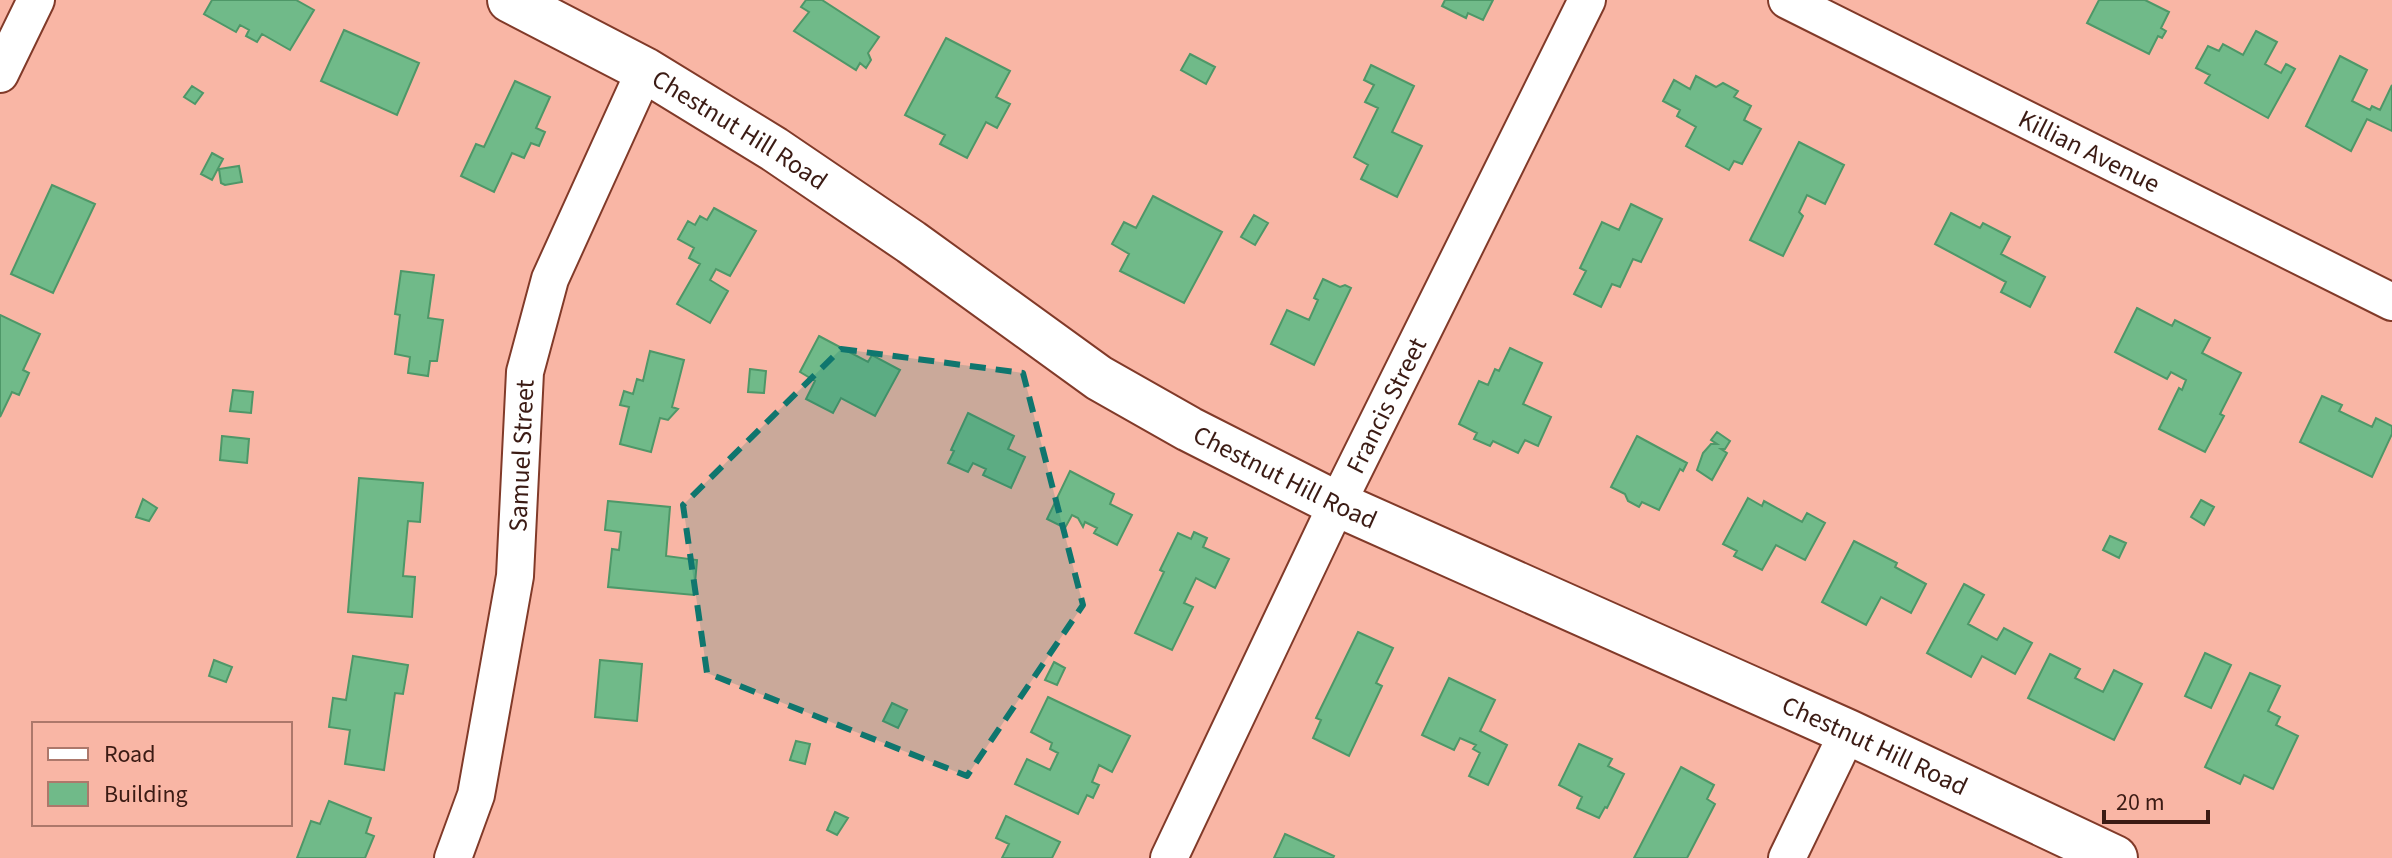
<svg xmlns="http://www.w3.org/2000/svg" width="2392" height="858" viewBox="0 0 2392 858" font-family="'Source Sans 3',sans-serif">
  <style>
    .building { fill: #70ba89; stroke: #4e9768; stroke-width: 2 }
    .lines { fill: none; stroke-linecap: round; stroke-linejoin: round }
    .minor-casing { stroke: #813a29; stroke-width: 40 }
    .tertiary-casing { stroke: #813a29; stroke-width: 48 }
    .minor { stroke: #fff; stroke-width: 36 }
    .tertiary { stroke: #fff; stroke-width: 44 }
    .marked { fill: #0f766e; fill-opacity: 0.2; stroke: #0f766e; stroke-width: 6; stroke-dasharray: 16 10; stroke-linejoin: round }
    .labels { text-anchor: middle; stroke-width: 8; stroke-linejoin: round; paint-order: stroke }
    .street-label { font-size: 26px; fill: #3b1b14; stroke: #f9b6a5 }
  </style>
  <rect width="100%" height="100%" fill="#f9b6a5"/>
  <!-- building -->
  <path class="building" d="M212,0h84l18,10 -24,40 -28,-16 -5,8 -11,-6 3,-6 -9,-5 -4,7 -32,-18z
    M806,0h16l57,37 -11,16 3,7 -5,8 -6,-5 -4,7 -62,-39 15,-19 -8,-5z
    M1445,0h48l-10,20 -15,-7 -2,5 -24,-12z
    M2099,0h46l24,12 -8,16 5,3 -4,7 -4,-2 -9,18 -62,-31z
    M344,30l75,33 -22,52 -76,-34z
    M2256,31l21,11 -12,22 16,9 5,-9 9,5 -27,49 -63,-35 5,-8 -14,-7 12,-22 11,5 4,-7 20,11z
    M946,38l64,33 -14,26 14,7 -13,24 -11,-6 -19,36 -27,-14 5,-9 -40,-20z
    M1190,54l25,13 -9,17 -25,-14z
    M2340,56l27,14 -15,31 18,9 2,-4 8,4 12,-25v46l-25,-12 -16,32 -45,-25z
    M1371,65l43,21 -22,46 30,14 -25,51 -36,-18 7,-14 -14,-8 24,-49 -13,-6 9,-17 -10,-5z
    M1696,76l20,11 7,-4 15,8 -4,6 17,9 -7,14 17,9 -19,35 -8,-3 -5,9 -43,-24 10,-19 -19,-11 3,-6 -17,-9 11,-21 16,9z
    M515,81l35,16 -14,31 9,4 -6,14 -8,-3 -7,15 -12,-5 -18,39 -33,-16 15,-32 8,3z
    M192,86l11,7 -8,11 -11,-7z
    M1799,142l45,23 -19,39 -18,-9 -8,17 4,4 -20,40 -33,-16z
    M212,153l11,6 -11,21 -11,-6z
    M239,166l3,16 -17,3 -4,-2 -2,-14z
    M52,185l43,19 -42,89 -42,-19z
    M1153,196l69,36 -38,71 -64,-32 9,-17 -17,-10 12,-22 12,6z
    M1631,204l31,15 -21,43 -8,-3 -13,28 -8,-3 -11,23 -27,-13 12,-23 -6,-3 22,-46 17,8z
    M714,208l42,23 -26,45 -14,-7 -6,11 18,11 -18,32 -33,-19 23,-40 -11,-6 5,-10 -16,-9 10,-18 7,4 5,-9 7,4z
    M1951,213l29,15 3,-5 27,14 -9,17 44,23 -15,30 -29,-15 5,-10 -71,-38z
    M1254,215l14,8 -13,22 -14,-8z
    M401,271l33,4 -6,43 15,2 -6,41h-7l-2,15 -20,-3 2,-16 -15,-3 5,-39 -5,-1z
    M1323,279l17,8 5,-2 6,3 -37,77 -43,-21 16,-34 22,10 9,-20 -4,-2z
    M2137,308l35,18 3,-6 35,18 -8,15 39,20 -21,41 4,2 -19,36 -46,-23 20,-41 3,2 4,-10 -15,-8 -4,7 -52,-27z
    M0,315l40,19 -17,36 6,3 -10,22 -7,-3 -12,25z
    M819,336l49,26 4,-7 28,15 -25,46 -34,-18 -8,15 -27,-14 9,-18 -15,-9z
    M1510,348l32,15 -19,41 28,13 -13,29 -13,-6 -7,13 -25,-12 -3,5 -16,-7 3,-6 -18,-9 20,-43 9,4 7,-16 4,2z
    M650,351l34,9 -12,47 6,2 -10,11 -8,-2 -9,34 -31,-8 9,-37 -9,-2 4,-14 9,3 4,-15 6,2z
    M750,369l16,2 -2,22 -16,-1z
    M233,390l20,2 -2,21 -21,-2z
    M2322,396l20,9 -3,6 33,16 4,-9 16,8v8l-20,43 -72,-35z
    M968,413l46,23 -6,13 17,8 -14,31 -28,-13 3,-6 -13,-6 -5,9 -20,-9 6,-12 -3,-1z
    M1717,432l13,9 -5,8h-4l6,4 -15,27 -15,-10 6,-17 8,-9h6l-6,-4z
    M222,436l27,3 -2,24 -27,-3z
    M1637,436l50,27 -4,8 -3,-2 -21,41 -17,-8 -3,5 -11,-6 -3,-7 -14,-7z
    M1070,471l44,23 -4,10 22,11 -15,30 -23,-12 3,-5 -12,-6 -2,5 -5,-9 -6,-3 -7,13 -18,-9z
    M359,478l64,5 -3,39 -12,-1 -5,55 12,1 -3,40 -64,-5z
    M1748,498l14,8 2,-5 38,21 5,-9 18,10 -20,37 -29,-15 -14,25 -28,-14 3,-5 -14,-7z
    M143,499l14,9 -8,13 -13,-4z
    M2201,500l13,7 -10,18 -13,-8z
    M608,501l62,6 -4,49 31,4 -3,35 -86,-8 4,-38 7,1 2,-18 -16,-2z
    M1194,532l13,6 -4,9 26,12 -14,29 -19,-10 -12,25 9,4 -21,43 -37,-17 29,-61 -4,-2 18,-37 13,6z
    M2110,536l16,7 -7,15 -16,-8z
    M1854,541l43,22 -2,4 31,17 -15,29 -30,-16 -15,28 -44,-23z
    M1964,584l20,11 -16,29 29,16 7,-12 28,15 -17,31 -33,-18 -11,21 -44,-24z
    M1358,632l35,16 -17,35 6,3 -33,70 -36,-18 8,-18 -5,-2z
    M2205,653l26,12 -20,43 -26,-12z
    M2050,654l30,15 -5,9 28,14 11,-22 28,14 -28,56 -86,-42z
    M353,656l55,9 -5,29 -8,-1 -11,77 -39,-6 5,-34 -21,-3 4,-29 13,2z
    M214,660l18,7 -6,15 -17,-6z
    M600,660l42,4 -5,57 -42,-4z
    M1054,662l11,6 -8,17 -12,-5z
    M2250,673l30,13 -12,25 12,6 -4,8 22,11 -25,53 -29,-14 -4,9 -35,-17z
    M1449,678l46,22 -15,31 27,14 -19,40 -19,-9 11,-23 -7,-4 3,-4 -16,-7 -6,12 -32,-15z
    M1048,697l82,39 -18,36 -13,-7 -7,17 7,3 -6,13 -6,-3 -9,19 -63,-30 12,-25 23,11 8,-17 -8,-4 2,-6 -21,-11z
    M892,703l15,7 -9,18 -15,-7z
    M796,741l14,3 -5,20 -15,-4z
    M1579,744l33,15 -4,7 16,8 -17,34 -2,-1 -6,11 -22,-10 5,-11 -23,-12z
    M1681,767l33,18 -7,14 8,5 -28,54h-53z
    M329,801l42,17 -5,15 8,3 -9,22h-68l14,-37 9,3z
    M835,812l13,6 -11,17 -10,-5z
    M1006,816l54,26 -8,16h-50l7,-14 -13,-6z
    M1285,834l49,22 -1,2h-59z"/>
  <g class="lines">
    <!-- minor casing -->
    <g class="minor-casing">
      <g id="minor">
        <path id="s1" d="M1787,0l605,302"/>
        <path d="M0,74l36,-74"/>
        <path id="s2" d="M453,858l23,-63 39,-219 10,-204 25,-93 95,-209"/>
        <path id="s3" d="M1169,858l168,-354 250,-504"/>
        <path d="M1787,858l61,-126"/>
      </g>
    </g>
    <!-- tertiary casing -->
    <g class="tertiary-casing">
      <g id="tertiary">
        <path id="s4" d="M510,0l135,70 129,79 137,93 188,136 90,51 148,75 511,228 267,126"/>
      </g>
    </g>
    <!-- minor -->
    <use href="#minor" class="minor"/>
    <!-- tertiary -->
    <use href="#tertiary" class="tertiary"/>
  </g>
  <!-- marked area -->
  <path class="marked" d="M841,349l182,24 60,232 -116,171 -260,-103 -24,-168z"/>
  <g class="labels">
    <!-- street labels -->
    <g class="street-label">
      <text dy="9" stroke="none"><textPath href="#s4" startOffset="264">Chestnut Hill Road</textPath></text>
      <text dy="9" stroke="none"><textPath href="#s1" startOffset="338">Killian Avenue</textPath></text>
      <text dy="9" stroke="none"><textPath href="#s3" startOffset="502">Francis Street</textPath></text>
      <text dy="9" stroke="none"><textPath href="#s2" startOffset="410">Samuel Street</textPath></text>
      <text dy="9" stroke="none"><textPath href="#s4" startOffset="912">Chestnut Hill Road</textPath></text>
      <text dy="9" stroke="none"><textPath href="#s4" startOffset="1560">Chestnut Hill Road</textPath></text>
    </g>
  </g>
  <!-- legend -->
  <rect x="32" y="722" width="260" height="104" fill="#f9b6a5" stroke="#ad786b" stroke-width="2"/>
  <rect x="48" y="748" width="40" height="12" fill="#ffffff" stroke="#ad786b" stroke-width="2"/>
  <text x="104" y="762" font-size="24" fill="#3b1b14">Road</text>
  <rect x="48" y="782" width="40" height="24" fill="#70ba89" stroke="#ad786b" stroke-width="2"/>
  <text x="104" y="802" font-size="24" fill="#3b1b14">Building</text>
  <!-- scale -->
  <path d="M2104 810v12h104v-12" fill="none" stroke="#3b1b14" stroke-width="4"/>
  <text x="2116" y="810" font-size="24" fill="#3b1b14" stroke="#f9b6a5" stroke-width="6" paint-order="stroke">20 m</text>
</svg>
